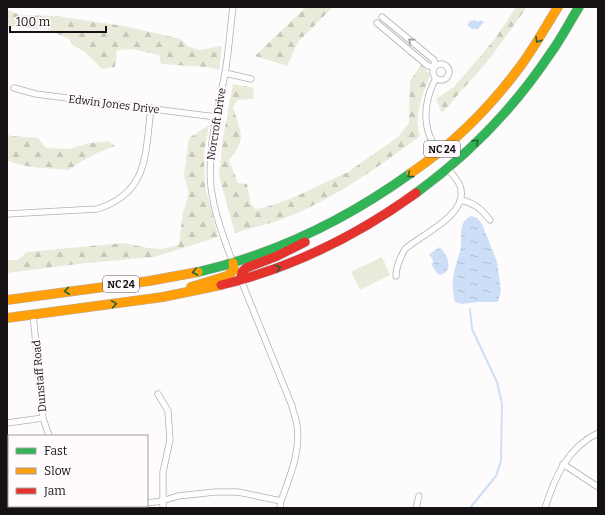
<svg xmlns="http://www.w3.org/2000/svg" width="605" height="515" viewBox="0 0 605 515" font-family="Bitter,serif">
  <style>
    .forest { fill: url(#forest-firs) }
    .pitch { fill: #e9ead9 }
    .water { fill: url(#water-ripples) }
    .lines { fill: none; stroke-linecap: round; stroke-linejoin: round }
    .stream { stroke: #cddef7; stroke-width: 2 }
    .street-casing { stroke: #b3b0b2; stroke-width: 7 }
    .fast-casing { stroke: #b3b0b2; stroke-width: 10 }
    .slow-casing { stroke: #b3b0b2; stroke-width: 10 }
    .jam-casing { stroke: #b3b0b2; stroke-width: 10 }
    .street { stroke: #fffeff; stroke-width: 5.5 }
    .fast { stroke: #30b455; stroke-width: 9 }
    .slow { stroke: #ff9f0a; stroke-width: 9 }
    .jam { stroke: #e5322d; stroke-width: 9 }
    .oneway { stroke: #226234 }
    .oneway2 { stroke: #a19fa1 }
    .labels { text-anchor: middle; stroke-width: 4; stroke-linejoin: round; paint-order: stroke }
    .shield { fill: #fefafd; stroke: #5b575a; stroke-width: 1 }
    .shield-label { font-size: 10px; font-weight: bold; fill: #151114 }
    .street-label { font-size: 11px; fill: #151114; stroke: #fefafd }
  </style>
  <defs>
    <pattern id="forest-firs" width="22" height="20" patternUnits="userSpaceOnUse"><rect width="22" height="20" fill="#e9ead9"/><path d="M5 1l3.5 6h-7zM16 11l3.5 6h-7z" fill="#c7c8b9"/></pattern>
    <pattern id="water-ripples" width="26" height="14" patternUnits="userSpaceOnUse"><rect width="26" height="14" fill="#cddef7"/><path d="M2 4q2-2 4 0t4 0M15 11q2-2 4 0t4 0" fill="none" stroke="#afbdd3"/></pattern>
  </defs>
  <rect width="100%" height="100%" fill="#fdfbfc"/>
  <!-- forest -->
  <path class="forest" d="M306,7h27l-35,35 -11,24 -32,-10z
    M516,7h11l-36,50 -49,56 -6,-14 18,-12 40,-47z
    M7,9l12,6 36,1 69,10 57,13 6,7 12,4 23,-4 -3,24 -12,-3 -46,-3 -2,-9 -27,-6 -15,1 -2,17 -13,2 -18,-18 -10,-5 -6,-8 -20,-8 -41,-4z
    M421,65l9,9c-7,21 -17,41 -10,62 -40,30 -81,59 -127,79 -18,8 -39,12 -58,18l-16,-57 4,-38 10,-54 21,4 -1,11 -16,1 -4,7c7,24 15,32 -4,53l9,23 9,1 4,20 5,5 7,-1 27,-9 58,-27 50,-35 11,-14 1,-42z
    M209,125l-5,28 1,33 13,51 -64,20 -68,6 -79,10v-13h11l9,-8 96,-9 25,5 14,1 17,-4 4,-33 6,-18 -5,-19 5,-37z
    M7,134l4,2 27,2 8,10 23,1 21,-6 18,-2 7,5c-17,6 -32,13 -46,24 -20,-2 -44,-1 -62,-10z"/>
  <!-- pitch -->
  <path class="pitch" d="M382,257l8,18 -30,15 -9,-18z"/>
  <!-- water -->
  <path class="water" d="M475,20l3,2 2,-2 4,2 -7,8 -2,-2 -2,2 -6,-5 3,-4z
    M471,216l6,2 5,6 15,38 4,29 -3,11h-21l-15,2 -7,-2c-3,-12 -3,-23 0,-34 2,-7 5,-14 6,-22 1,-11 -3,-24 10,-30z
    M440,247c6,8 12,16 6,25l-6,3 -3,-2 -6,-9 3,-2 -5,-8z"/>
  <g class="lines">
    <!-- stream -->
    <path class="stream" d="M470,508l26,-32 5,-15 1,-57 -5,-22 -25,-53 -2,-20"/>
    <!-- street casing -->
    <g class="street-casing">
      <path id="street" d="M377,23l51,43 7,1 -1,-7 -52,-43
        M433 72a8 8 0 1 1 16 0a8 8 0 1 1-16 0Z
        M225,73l26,6
        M436,78c-10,18 -14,42 -5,61 2,4 5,8 8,13
        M14,88l22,6 180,23
        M461,200c15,4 19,8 29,20
        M7,214l90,-5c52,-16 48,-55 54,-101
        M233,263c-9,-24 -19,-50 -22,-76 -4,-39 7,-76 14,-114 4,-22 5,-44 8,-66
        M396,276c0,-8 5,-20 9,-27 17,-15 65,-35 55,-63 -2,-6 -8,-12 -12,-17
        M241,280l51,126c1,6 4,12 5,19 4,26 -7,51 -16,76l-1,7
        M33,314l10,104 6,18
        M158,394l10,17 2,29 -7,32v36
        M7,423l36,-5
        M563,464l35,23
        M147,503l15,-2 16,-5 37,-4h23l43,9
        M416,508l3,-12
        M545,508c10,-31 22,-60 53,-75"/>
    </g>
    <!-- fast casing -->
    <g class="fast-casing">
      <path id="fast" d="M416,193c52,-38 98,-85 134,-139 11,-15 19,-31 29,-47
        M198,272c78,-18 149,-53 213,-99"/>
    </g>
    <!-- slow casing -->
    <g class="slow-casing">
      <path id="slow" d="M411,173c42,-29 81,-68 111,-109 13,-18 24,-38 36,-57
        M191,287l36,-11 7,-6 -1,-7
        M7,300l142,-19 49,-9
        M7,318l156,-21 58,-12"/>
    </g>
    <!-- jam casing -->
    <g class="jam-casing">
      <path id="jam" d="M241,280l1,-8 4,-4 31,-12 28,-14
        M221,285c70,-17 137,-50 195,-92"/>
    </g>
    <!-- street -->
    <use href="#street" class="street"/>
    <!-- fast -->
    <use href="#fast" class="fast"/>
    <!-- slow -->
    <use href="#slow" class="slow"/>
    <!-- jam -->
    <use href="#jam" class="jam"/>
  </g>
  <!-- one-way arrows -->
  <defs><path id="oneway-chevron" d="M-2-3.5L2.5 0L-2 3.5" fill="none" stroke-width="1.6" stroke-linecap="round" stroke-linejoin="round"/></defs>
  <g class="oneway">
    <use href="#oneway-chevron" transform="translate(538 40) rotate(122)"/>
    <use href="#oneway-chevron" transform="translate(476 142) rotate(-44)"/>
    <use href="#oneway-chevron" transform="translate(410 175) rotate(143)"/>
    <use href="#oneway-chevron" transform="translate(278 268) rotate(-20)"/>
    <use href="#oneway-chevron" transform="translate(195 272) rotate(168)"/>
    <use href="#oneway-chevron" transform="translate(67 291) rotate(172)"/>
    <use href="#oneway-chevron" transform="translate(114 304) rotate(-8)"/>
  </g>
  <use class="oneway2" href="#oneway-chevron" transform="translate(411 41) rotate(-140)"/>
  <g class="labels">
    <!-- shield labels -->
    <g class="shield">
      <rect x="424" y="141" width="36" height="16" rx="3"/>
      <rect x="103" y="276" width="36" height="16" rx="3"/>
    </g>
    <g class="shield-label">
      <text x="442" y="153">NC 24</text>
      <text x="121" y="288">NC 24</text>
    </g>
    <!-- street labels -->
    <g class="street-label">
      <text transform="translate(114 104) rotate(7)" y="4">Edwin Jones Drive</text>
      <text transform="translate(216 124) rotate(-81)" y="4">Norcroft Drive</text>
      <text transform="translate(39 376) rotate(-95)" y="4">Dunstaff Road</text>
    </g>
  </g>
  <!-- border -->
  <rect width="605" height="515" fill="none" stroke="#151114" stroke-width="16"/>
  <!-- legend -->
  <rect x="8" y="435" width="140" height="72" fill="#fefafd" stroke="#a19da0"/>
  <rect x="16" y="448" width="20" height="6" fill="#30b455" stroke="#a19da0"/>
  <text x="44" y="455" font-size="12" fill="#151114">Fast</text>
  <rect x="16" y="468" width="20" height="6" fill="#ff9f0a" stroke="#a19da0"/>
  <text x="44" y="475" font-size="12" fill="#151114">Slow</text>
  <rect x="16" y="488" width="20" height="6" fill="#e5322d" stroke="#a19da0"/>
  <text x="44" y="495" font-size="12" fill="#151114">Jam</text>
  <!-- scale -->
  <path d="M10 26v6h96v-6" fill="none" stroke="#151114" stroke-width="2"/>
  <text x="16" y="26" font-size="12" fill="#151114" stroke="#fefafd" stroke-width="3" paint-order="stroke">100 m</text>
</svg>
